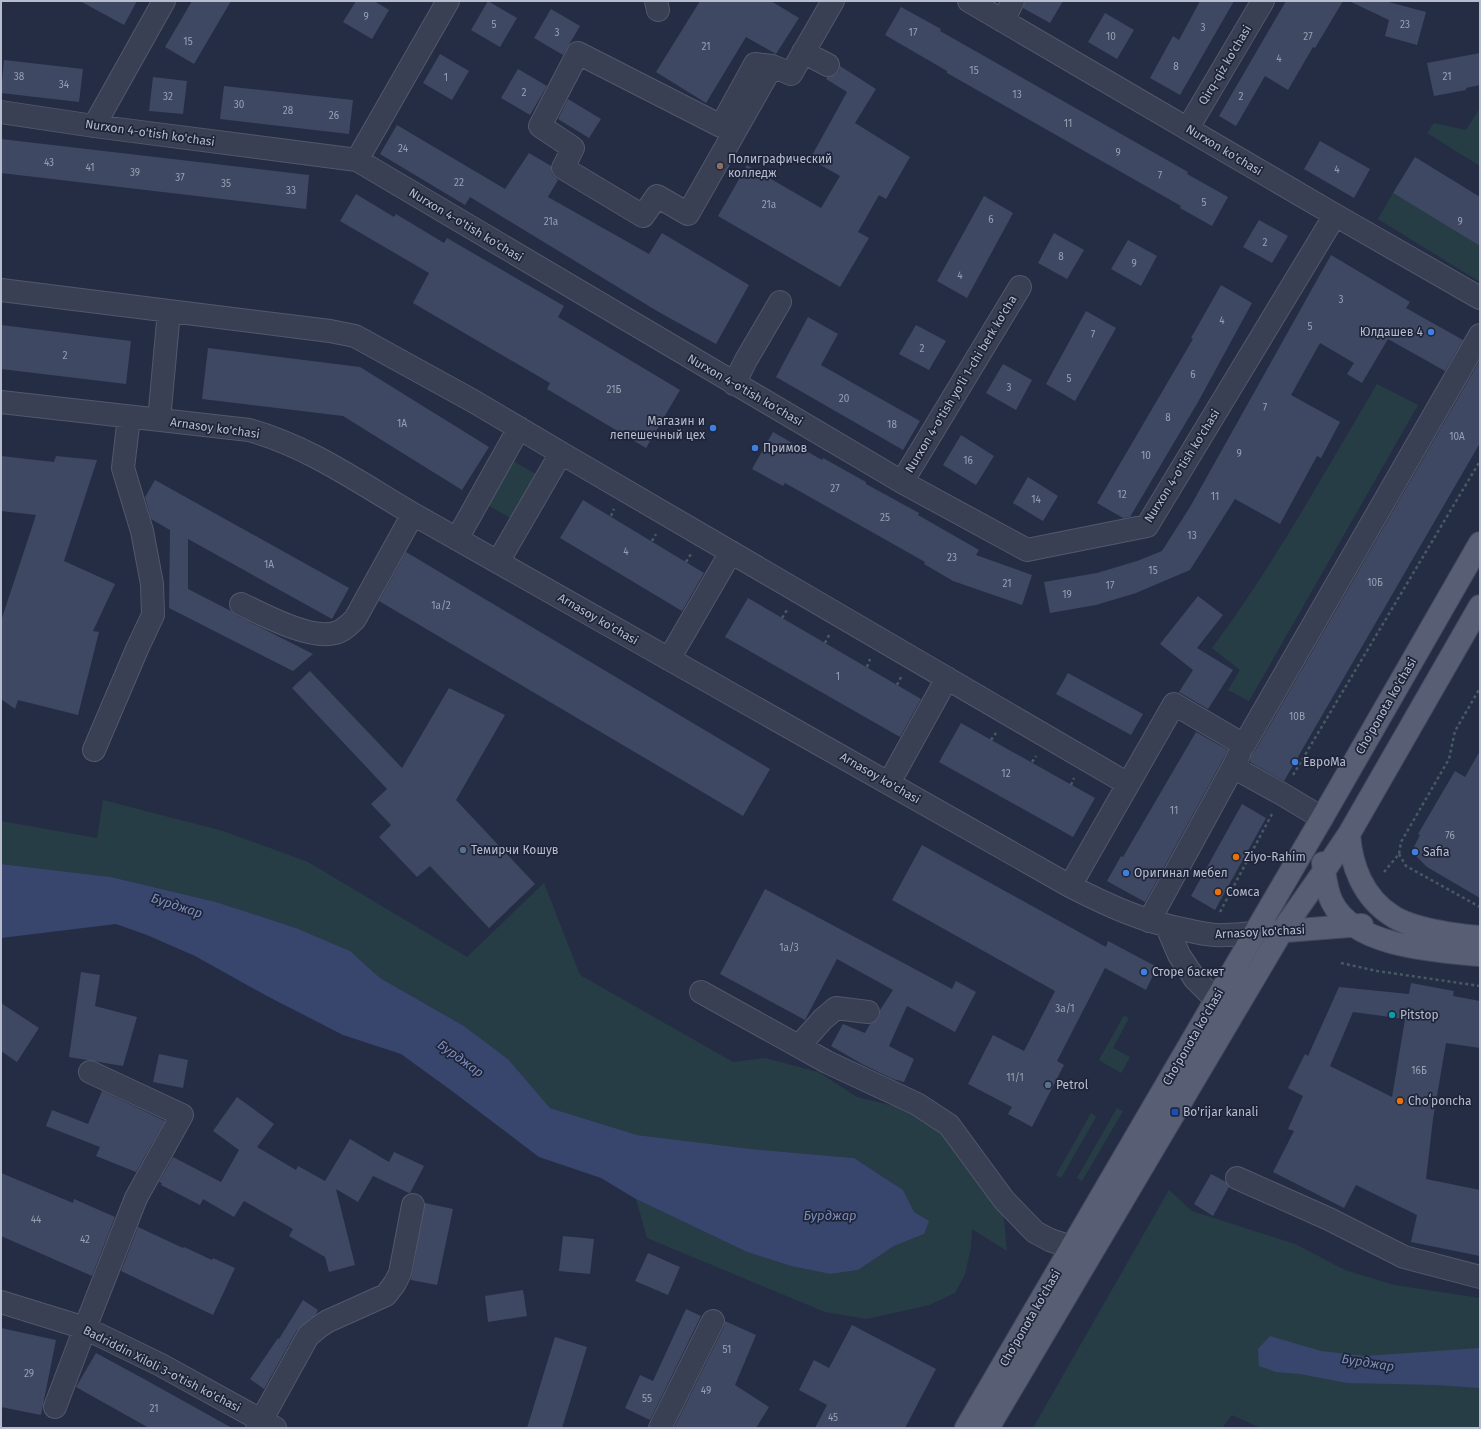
<svg xmlns="http://www.w3.org/2000/svg" width="1481" height="1429" viewBox="0 0 1481 1429" font-family="'Fira Sans',sans-serif">
  <style>
    .green { fill: #273d46 }
    .water { fill: #38456d }
    .building { fill: #3f4862; fill-rule: evenodd }
    .lines { fill: none; stroke-linecap: round; stroke-linejoin: round }
    .minor-casing { stroke: #52586c; stroke-width: 24 }
    .major-casing { stroke: #43495e; stroke-width: 24 }
    .path { stroke: #465a62; stroke-width: 2.5; stroke-dasharray: 3 3; stroke-linecap: butt }
    .minor { stroke: #3a4054; stroke-width: 22 }
    .major { stroke: #585f74; stroke-width: 22 }
    .education-dot { fill: #8d6e63; stroke: #1e253a; stroke-width: 1.5 }
    .shop-dot { fill: #3f7fe0; stroke: #1e253a; stroke-width: 1.5 }
    .service-dot { fill: #5c6f8a; stroke: #1e253a; stroke-width: 1.5 }
    .food-dot { fill: #e8710a; stroke: #1e253a; stroke-width: 1.5 }
    .culture-dot { fill: #0f9aa8; stroke: #1e253a; stroke-width: 1.5 }
    .transit-dot { fill: #1a4fb4; stroke: #1e253a; stroke-width: 1.5 }
    .labels { text-anchor: middle; stroke-width: 3.5; stroke-linejoin: round; paint-order: stroke }
    .number-label { font-size: 10px; fill: #999fb3 }
    .street-label { font-size: 12px; fill: #b7bcce; stroke: #1e253a }
    .poi-label { font-size: 12px; fill: #b7bcce; stroke: #1e253a; text-anchor: start }
    .water-label { font-size: 13px; font-style: italic; fill: #7c8cb7; stroke: #1e253a }
  </style>
  <rect width="100%" height="100%" fill="#252d45"/>
  <!-- green -->
  <path class="green" d="M1480,108v58l-53,-33 7,-10 32,7z
    M1393,193l87,53v36l-102,-63z
    M1377,384l41,21 -169,296 -21,-11 12,-20 -28,-22c62,-83 112,-175 165,-264z
    M513,461l25,14 -26,44 -24,-14z
    M103,800l120,31 85,31 159,95 77,-74 36,92 153,87 32,-4 53,14 39,25 52,13 35,21 59,78 4,42 -35,-22 -1,18 -6,27 -10,19 -26,12 -63,14 -41,-7 -178,-74 -11,-39 111,53 44,14 39,8 28,-4 36,-24 30,-12 -21,-44 -49,-32 -103,-9 -114,-14 -87,-27 -42,-49 -44,-33 -84,-48 -30,-27 -54,-23 -80,-26 -105,-25 -110,-13v-43l96,17z
    M1124,1015l5,3 -16,30 17,9 -9,16 -22,-13z
    M1117,1108l6,3 -41,70 -5,-3z
    M1091,1113l5,4 -35,61 -5,-3z
    M1169,1190l23,21 103,33 50,26 49,15 86,13v130h-219l-29,-13 -10,13h-189z"/>
  <!-- water -->
  <path class="water" d="M1,864l110,13 105,25 80,26 54,23 30,27 84,48 44,33 42,49 87,27 114,14 103,9 49,32 11,22 15,9 -5,13 -30,12 -36,24 -28,4 -39,-8 -44,-14 -111,-53 -35,-21 -62,-21 -87,-66 -51,-37 -58,-19 -76,-39 -72,-40 -48,-21 -31,-11 -115,14z
    M1270,1336l51,15 44,5 115,-8v40l-44,-3 -89,-2 -47,-9 -24,-2 -17,-6 -1,-17z"/>
  <!-- building -->
  <path class="building" d="M80,1h57l-13,24z
    M192,1h39l-37,63 -29,-17z
    M356,1h18l15,9 -17,29 -29,-17z
    M488,1l29,17 -17,29 -29,-17z
    M700,1h71l28,17 -23,36 -30,-17 -40,66 -50,-31z
    M1025,1h38l-13,22 -27,-15z
    M1200,1h34l-54,94 -30,-17 23,-42 6,4z
    M1286,1h57l-28,47 -2,-1 -25,43 -23,-14 -29,50 -17,-10z
    M1349,1h36l41,11 -9,33 -32,-9 4,-16z
    M901,7l40,22 -1,2 248,141 -1,2 41,23 -16,29 -32,-18 1,-2 -234,-133v-2l-62,-36z
    M551,9l29,17 -17,29 -29,-17z
    M1105,13l29,17 -17,29 -29,-17z
    M1480,53v32l-14,3v2l-32,6 -7,-33z
    M440,54l29,17 -17,29 -29,-17z
    M4,60l79,9 -4,33 -78,-9z
    M840,66l36,23 -21,34 55,34 -24,42 -7,-4 -21,37 11,6 -29,49 -122,-71 29,-51 74,43 19,-32 -30,-17 37,-67 -21,-13 1,-2 8,-2 4,-4z
    M518,69l29,17 -17,29 -29,-17z
    M153,77l34,4 -4,33 -34,-3z
    M224,86l129,14 -4,34 -129,-15z
    M568,99l33,20 -12,19 -31,-19z
    M397,125l108,64 24,-36 22,13 1,8 6,6 -10,17 101,57 13,-21 87,52 -33,59 -59,-33 -187,-114 -5,8 -85,-51z
    M1,139l308,36 -3,34 -305,-36z
    M1320,141l50,28 -16,29 -50,-29z
    M1415,157l65,40v49l-87,-53z
    M356,194l38,23 2,-3 48,29 3,-5 117,68 -6,11 122,73 -34,58 -99,-59 3,-6 -137,-80 16,-30 -89,-52z
    M984,196l29,17 -46,85 -30,-17z
    M1259,220l29,16 -16,27 -29,-16z
    M1054,233l30,17 -17,29 -29,-16z
    M1128,240l29,16 -16,30 -30,-17z
    M1331,255l79,47 -4,6 57,32 -18,31 -57,-32 -26,44 -15,-9 7,-11 -34,-20 -29,52 49,27 -19,36 -4,-2 -37,68 -45,-25 -45,71 -54,23 -40,12 -46,8 -6,-31 53,-9 40,-12 25,-10 28,-44z
    M1221,285l31,18 -54,99 -68,115 -7,1 -26,-15 96,-164 -2,-1z
    M1086,311l30,17 -41,73 -29,-17z
    M808,317l30,17 -17,31 99,56 -17,29 -127,-73z
    M1,325l130,16 -5,43 -125,-15z
    M916,325l30,16 -17,29 -30,-16z
    M208,348l152,19 129,80 -27,43 -119,-74 -141,-17z
    M1480,360v83l-196,338 -34,-19 1,-7 4,-4z
    M1003,364l29,16 -16,30 -30,-17z
    M773,432l49,28 1,-2 43,24v2l53,29 -1,2 61,35 -3,5 56,20 -10,30 -69,-24 -29,-17 1,-2 -140,-79 -2,3 -31,-17z
    M961,435l33,21 -18,29 -33,-20z
    M1,456l53,6 2,-6 41,4 -33,101 51,23 -22,47 6,1 -21,83 -60,-15 -3,9 -14,-10v-78l35,-106 -35,-4z
    M1028,477l30,19 -15,25 -30,-18z
    M155,480l194,108 -17,31 -144,-80v50l43,22 5,4 77,39 -20,17 -124,-63 1,-78 -19,-11 -6,-22z
    M583,500l121,73 -22,38 -122,-73z
    M406,552l364,217 -27,47 -364,-215z
    M1198,596l25,19 -26,33 36,22 -25,39 -29,-17 14,-22 -33,-26z
    M748,598l173,101 -21,38 -175,-100z
    M310,671l92,97 47,-80 56,27 -49,85 79,84 -46,44 -59,-62 -13,11 -38,-40 12,-12 -20,-21 16,-15 -95,-101z
    M1068,673l75,41 -12,21 -75,-41z
    M961,723l134,75 -22,39 -134,-75z
    M1196,732l32,18 -83,152 -38,-21 14,-25 2,1z
    M1480,751v147l-53,-31 -10,-10 -3,-10 6,-12 -2,-1 37,-63 10,6z
    M1242,804l24,14 -51,92 -24,-14z
    M922,845l184,102 2,-6 49,26 -11,23 -41,-22 -48,93 7,4 -32,62 -24,-13 4,-7 -44,-23 25,-49 31,16 31,-60 -163,-91z
    M765,889l187,100 4,-8 20,11 -21,40 -48,-26 -18,40 25,13 -10,23 -11,-3 -31,-15 -31,-18 12,-22 22,9 5,-9 8,-5 2,-5v-4l13,-20 -56,-31 -32,61 -85,-46z
    M81,972l19,3 -5,31 42,11 -14,49 -54,-9z
    M1411,983l43,8 -1,5 27,5v47l-34,-5 -13,76 -7,60 54,11v66l-69,-14 6,-27 -61,-30 -12,23 -71,-36 21,-41 -6,-2 15,-33 -15,-8 17,-34 3,2 31,-69 70,7zM1353,1012l52,7 -13,78 -62,-31z
    M1,1003l38,25 -22,34 -16,-11z
    M159,1054l29,6 -5,28 -30,-6z
    M102,1091l63,30 -29,51 -40,-16 4,-9 -54,-21 6,-16 36,14z
    M237,1097l37,27 -17,23 39,23 2,-4 27,15 25,-42 39,23 5,-10 30,14 -14,27h-1l-36,-17 -15,26 -22,-13 19,76 -26,7 -4,-15 -36,-21 4,-7 -49,-28 -10,16 -31,-18 -3,6 -39,-20 1,-2 -3,-1 14,-25 48,25 18,-32 -26,-19z
    M1,1173l72,30 1,-4 41,18 -23,59 -91,-40z
    M1211,1174l15,8 3,5 -16,29 -19,-12z
    M425,1203l28,6 -16,76 -26,-5z
    M138,1227l45,21 1,-1 28,13 1,-2 22,10 -22,47 -92,-44z
    M563,1236l31,3 -4,35 -31,-3z
    M648,1253l32,14 -12,28 -33,-14z
    M523,1290l4,26 -39,6 -3,-26z
    M303,1300l15,10 -2,4 -19,16 -33,59 -14,-10 28,-41 1,1z
    M686,1309l15,7 -51,104 -25,-12 15,-33 13,6z
    M725,1321l31,14 -21,50 34,22 -13,21h-82l50,-101z
    M852,1325l84,44 -31,59h-90l12,-23 -28,-15 15,-30 15,8z
    M1,1328l55,12 -15,75 -40,-8z
    M555,1337l32,10 -25,81h-35z
    M96,1353l48,26 88,49h-83l-73,-41z"/>
  <g class="lines">
    <!-- minor casing -->
    <g class="minor-casing">
      <path id="minor" d="M656,1l2,9
        M969,1l366,214 145,83
        M1003,21l10,-20
        M803,52l25,13
        M772,66l-84,148 -31,-18 -14,20 -80,-48 10,-20 -33,-22 38,-73 143,73 34,-62 17,2 19,8 42,-73
        M1,112l93,14 263,34 545,322 125,68 120,-24 188,-311
        M94,126l70,-125
        M1188,128l75,-127
        M357,160l91,-159
        M1,290l329,41 25,5 118,65 88,52
        M734,384l12,-24 34,-58
        M1,402l248,28c59,16 111,53 164,84l657,372c39,20 74,36 117,44 12,3 24,6 37,5 10,0 20,-1 30,-2
        M159,420l10,-109
        M902,482l118,-195
        M457,539l62,-111
        M498,562l63,-109 567,331
        M241,604c23,11 69,36 94,29 8,-2 14,-8 20,-14l58,-105
        M669,659l62,-107
        M94,750l43,-101 16,-34 -1,-31 -10,-53 -19,-63 6,-51
        M1239,755l-6,12 49,27 40,24
        M889,783l58,-105
        M1070,886l104,-182 70,41 236,-410
        M1149,921l84,-154
        M1167,927l12,28 16,24 20,20
        M701,992l126,70 90,42 32,21 55,75 31,32 15,8 21,7
        M799,1046l24,-27 13,-11 32,4
        M1237,1178l92,41 75,38 76,20
        M1,1302l84,26 76,37 114,63
        M55,1407l30,-79 51,-130 46,-83 -92,-43
        M257,1428l51,-92 12,-10 8,-5 58,-26 9,-12 5,-10 13,-68
        M660,1428l53,-107"/>
    </g>
    <!-- major casing -->
    <g class="major-casing">
      <path id="major" d="M1349,834c2,31 14,63 42,81 20,14 64,20 89,22
        M1323,863c2,13 3,27 9,39 22,45 104,49 148,53
        M1273,932l89,-7
        M966,1428l356,-610 158,-275
        M988,1428l294,-497 42,-60 25,-37 131,-228"/>
    </g>
    <!-- path -->
    <path class="path" d="M611,516l3,-7
      M652,541l4,-7
      M686,562l5,-8
      M782,618l5,-8
      M825,643l4,-8
      M867,667l3,-8
      M897,685l4,-8
      M991,740l5,-7
      M1032,762l4,-6
      M1293,775l187,-314
      M1071,785l3,-7
      M1399,854l7,12 74,41
      M1384,872l15,-18 2,-12 48,-83 6,-28 25,-43
      M1220,912l52,-98
      M1341,963l36,8 103,15"/>
    <!-- minor -->
    <use href="#minor" class="minor"/>
    <!-- major -->
    <use href="#major" class="major"/>
  </g>
  <!-- markers -->
  <circle class="education-dot" cx="720" cy="166" r="4"/>
  <g class="shop-dot">
    <circle cx="1431" cy="332" r="4"/>
    <circle cx="713" cy="428" r="4"/>
    <circle cx="755" cy="448" r="4"/>
    <circle cx="1295" cy="762" r="4"/>
    <circle cx="1415" cy="852" r="4"/>
    <circle cx="1126" cy="873" r="4"/>
    <circle cx="1144" cy="972" r="4"/>
  </g>
  <g class="service-dot">
    <circle cx="463" cy="850" r="4"/>
    <circle cx="1048" cy="1085" r="4"/>
  </g>
  <g class="food-dot">
    <circle cx="1236" cy="857" r="4"/>
    <circle cx="1218" cy="892" r="4"/>
    <circle cx="1400" cy="1101" r="4"/>
  </g>
  <circle class="culture-dot" cx="1392" cy="1015" r="4"/>
  <rect class="transit-dot" x="1171" y="1108" width="8" height="8" rx="2"/>
  <g class="labels">
    <!-- number labels -->
    <g class="number-label">
      <text x="366" y="20">9</text>
      <text x="494" y="28">5</text>
      <text x="1405" y="28">23</text>
      <text x="1203" y="31">3</text>
      <text x="557" y="36">3</text>
      <text x="913" y="36">17</text>
      <text x="1111" y="40">10</text>
      <text x="1308" y="40">27</text>
      <text x="188" y="45">15</text>
      <text x="706" y="50">21</text>
      <text x="1279" y="62">4</text>
      <text x="1176" y="70">8</text>
      <text x="974" y="74">15</text>
      <text x="19" y="80">38</text>
      <text x="1447" y="80">21</text>
      <text x="446" y="81">1</text>
      <text x="64" y="88">34</text>
      <text x="524" y="96">2</text>
      <text x="1017" y="98">13</text>
      <text x="168" y="100">32</text>
      <text x="1241" y="100">2</text>
      <text x="239" y="108">30</text>
      <text x="288" y="114">28</text>
      <text x="334" y="119">26</text>
      <text x="1068" y="127">11</text>
      <text x="403" y="152">24</text>
      <text x="1118" y="156">9</text>
      <text x="49" y="166">43</text>
      <text x="90" y="171">41</text>
      <text x="1337" y="173">4</text>
      <text x="135" y="176">39</text>
      <text x="1160" y="179">7</text>
      <text x="180" y="181">37</text>
      <text x="459" y="186">22</text>
      <text x="226" y="187">35</text>
      <text x="291" y="194">33</text>
      <text x="1204" y="206">5</text>
      <text x="769" y="208">21a</text>
      <text x="991" y="223">6</text>
      <text x="551" y="225">21а</text>
      <text x="1460" y="225">9</text>
      <text x="1265" y="246">2</text>
      <text x="1061" y="260">8</text>
      <text x="1134" y="267">9</text>
      <text x="960" y="279">4</text>
      <text x="1341" y="303">3</text>
      <text x="1222" y="324">4</text>
      <text x="1310" y="330">5</text>
      <text x="1093" y="338">7</text>
      <text x="922" y="352">2</text>
      <text x="65" y="359">2</text>
      <text x="1193" y="378">6</text>
      <text x="1069" y="382">5</text>
      <text x="1009" y="391">3</text>
      <text x="614" y="393">21Б</text>
      <text x="844" y="402">20</text>
      <text x="1265" y="411">7</text>
      <text x="1168" y="421">8</text>
      <text x="402" y="427">1А</text>
      <text x="892" y="428">18</text>
      <text x="1457" y="440">10А</text>
      <text x="1239" y="457">9</text>
      <text x="1146" y="459">10</text>
      <text x="968" y="464">16</text>
      <text x="835" y="492">27</text>
      <text x="1122" y="498">12</text>
      <text x="1215" y="500">11</text>
      <text x="1036" y="503">14</text>
      <text x="885" y="521">25</text>
      <text x="1192" y="539">13</text>
      <text x="626" y="555">4</text>
      <text x="952" y="561">23</text>
      <text x="269" y="568">1A</text>
      <text x="1153" y="574">15</text>
      <text x="1375" y="586">10Б</text>
      <text x="1007" y="587">21</text>
      <text x="1110" y="589">17</text>
      <text x="1067" y="598">19</text>
      <text x="441" y="609">1а/2</text>
      <text x="838" y="680">1</text>
      <text x="1297" y="720">10В</text>
      <text x="1006" y="777">12</text>
      <text x="1174" y="814">11</text>
      <text x="1450" y="839">76</text>
      <text x="789" y="951">1а/3</text>
      <text x="1065" y="1012">3a/1</text>
      <text x="1419" y="1074">16Б</text>
      <text x="1015" y="1081">11/1</text>
      <text x="36" y="1223">44</text>
      <text x="85" y="1243">42</text>
      <text x="727" y="1353">51</text>
      <text x="29" y="1377">29</text>
      <text x="706" y="1394">49</text>
      <text x="647" y="1402">55</text>
      <text x="154" y="1412">21</text>
      <text x="833" y="1421">45</text>
    </g>
    <!-- street labels -->
    <g class="street-label">
      <text transform="translate(1225 65) rotate(-59)" y="4">Qirq-qiz ko'chasi</text>
      <text transform="translate(150 133) rotate(8)" y="4">Nurxon 4-o'tish ko'chasi</text>
      <text transform="translate(1224 150) rotate(31)" y="4">Nurxon ko'chasi</text>
      <text transform="translate(466 225) rotate(31)" y="4">Nurxon 4-o'tish ko'chasi</text>
      <text transform="translate(961 384) rotate(-59)" y="4">Nurxon 4-o'tish yo'li 1-chi berk ko'cha</text>
      <text transform="translate(745 390) rotate(30)" y="4">Nurxon 4-o'tish ko'chasi</text>
      <text transform="translate(215 428) rotate(8)" y="4">Arnasoy ko'chasi</text>
      <text transform="translate(1182 466) rotate(-58)" y="4">Nurxon 4-o'tish ko'chasi</text>
      <text transform="translate(598 619) rotate(30)" y="4">Arnasoy ko'chasi</text>
      <text transform="translate(1386 706) rotate(-60)" y="4">Cho'ponota ko'chasi</text>
      <text transform="translate(880 778) rotate(30)" y="4">Arnasoy ko'chasi</text>
      <text transform="translate(1260 932) rotate(-3)" y="4">Arnasoy ko'chasi</text>
      <text transform="translate(1193 1037) rotate(-60)" y="4">Cho'ponota ko'chasi</text>
      <text transform="translate(1030 1318) rotate(-60)" y="4">Cho'ponota ko'chasi</text>
      <text transform="translate(162 1369) rotate(27)" y="4">Badriddin Xiloli 3-o'tish ko'chasi</text>
    </g>
    <!-- poi labels -->
    <g class="poi-label">
      <text x="728" y="163">Полиграфический<tspan x="728" dy="14">колледж</tspan></text>
      <text x="1423" y="336" text-anchor="end">Юлдашев 4</text>
      <text x="705" y="425" text-anchor="end">Магазин и<tspan x="705" dy="14">лепешечный цех</tspan></text>
      <text x="763" y="452">Примов</text>
      <text x="1303" y="766">ЕвроМа</text>
      <text x="471" y="854">Темирчи Кошув</text>
      <text x="1423" y="856">Safia</text>
      <text x="1244" y="861">Ziyo-Rahim</text>
      <text x="1134" y="877">Оригинал мебел</text>
      <text x="1226" y="896">Сомса</text>
      <text x="1152" y="976">Сторе баскет</text>
      <text x="1400" y="1019">Pitstop</text>
      <text x="1056" y="1089">Petrol</text>
      <text x="1408" y="1105">Choʻponcha</text>
      <text x="1183" y="1116">Bo'rijar kanali</text>
    </g>
    <!-- water labels -->
    <g class="water-label">
      <text transform="translate(177 905) rotate(18)" y="5">Бурджар</text>
      <text transform="translate(461 1058) rotate(36)" y="5">Бурджар</text>
      <text x="830" y="1220">Бурджар</text>
      <text transform="translate(1368 1362) rotate(9)" y="5">Бурджар</text>
    </g>
  </g>
  <!-- border -->
  <rect width="1481" height="1429" fill="none" stroke="#b7bcce" stroke-width="4"/>
</svg>
